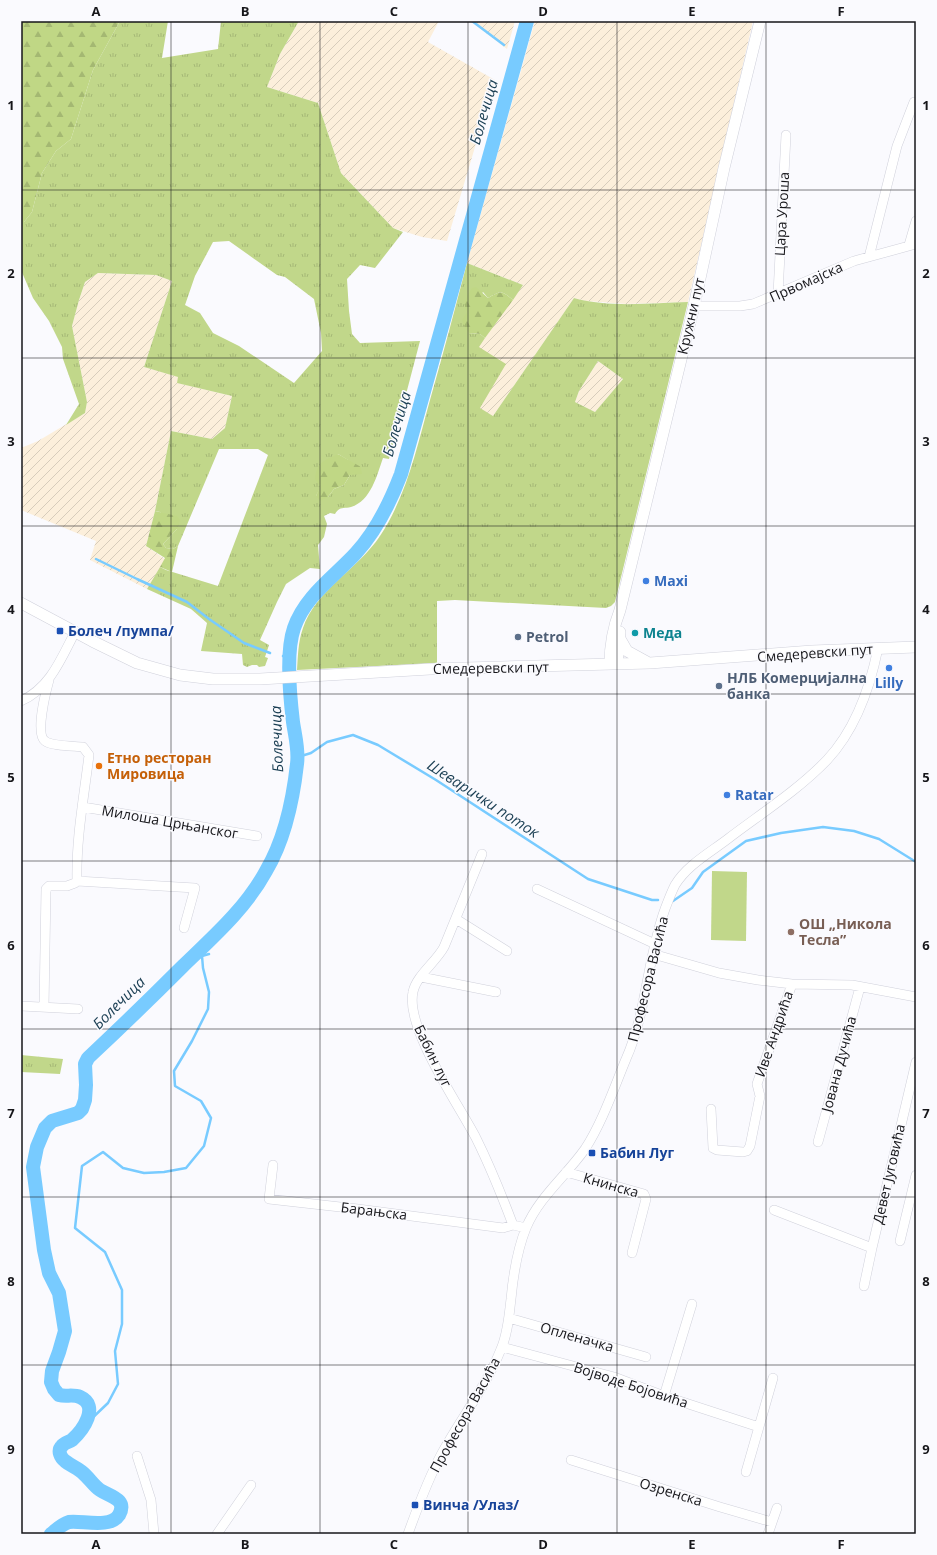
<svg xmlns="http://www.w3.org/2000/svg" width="937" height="1555" viewBox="0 0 937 1555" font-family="'Open Sans',sans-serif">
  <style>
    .industrial { fill: url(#industrial-furrows) }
    .grass { fill: url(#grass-tufts); fill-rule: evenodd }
    .forest { fill: url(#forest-firs) }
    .park { fill: #c1d78a }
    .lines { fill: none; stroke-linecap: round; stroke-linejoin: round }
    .stream { stroke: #78cbff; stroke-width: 2.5 }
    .river { stroke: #78cbff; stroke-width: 14 }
    .minor-casing { stroke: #d0d1db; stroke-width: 10 }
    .major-casing { stroke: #d0d1db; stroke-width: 12 }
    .minor { stroke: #fff; stroke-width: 9 }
    .major { stroke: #fff; stroke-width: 11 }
    .grid { fill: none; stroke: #16161a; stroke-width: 1; stroke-opacity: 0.55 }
    .shop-dot { fill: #3f7fe0; stroke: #fafafe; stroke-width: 1.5 }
    .transit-dot { fill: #1a4fb4; stroke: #fafafe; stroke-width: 1.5 }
    .culture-dot { fill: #0f9aa8; stroke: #fafafe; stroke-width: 1.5 }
    .service-dot { fill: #5c6f8a; stroke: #fafafe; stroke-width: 1.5 }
    .food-dot { fill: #e8710a; stroke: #fafafe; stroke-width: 1.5 }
    .education-dot { fill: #8d6e63; stroke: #fafafe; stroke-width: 1.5 }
    .labels { text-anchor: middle; stroke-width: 3; stroke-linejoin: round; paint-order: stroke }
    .street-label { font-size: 14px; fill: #16161a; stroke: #fafafe }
    .shop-label { font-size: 14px; font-weight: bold; fill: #366cbe; stroke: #fafafe; text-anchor: start }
    .transit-label { font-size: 14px; font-weight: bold; fill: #164399; stroke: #fafafe; text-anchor: start }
    .culture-label { font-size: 14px; font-weight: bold; fill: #0d838f; stroke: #fafafe; text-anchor: start }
    .service-label { font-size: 14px; font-weight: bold; fill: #4e5e75; stroke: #fafafe; text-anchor: start }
    .food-label { font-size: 14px; font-weight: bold; fill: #c56008; stroke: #fafafe; text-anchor: start }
    .education-label { font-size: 14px; font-weight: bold; fill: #785e54; stroke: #fafafe; text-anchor: start }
    .water-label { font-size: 15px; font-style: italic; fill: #1a3e53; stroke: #fafafe }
    .neatline { fill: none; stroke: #16161a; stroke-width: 1.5 }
    .grid-label { font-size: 13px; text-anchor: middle; font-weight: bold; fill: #16161a }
  </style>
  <defs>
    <pattern id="industrial-furrows" width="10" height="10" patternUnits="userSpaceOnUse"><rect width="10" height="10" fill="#fcefdb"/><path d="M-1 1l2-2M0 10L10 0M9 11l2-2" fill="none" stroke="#d7ccbb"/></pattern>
    <pattern id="grass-tufts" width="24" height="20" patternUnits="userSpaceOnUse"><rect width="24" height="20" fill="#c1d78a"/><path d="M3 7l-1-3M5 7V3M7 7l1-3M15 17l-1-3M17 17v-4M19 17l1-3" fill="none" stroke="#a5b876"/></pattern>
    <pattern id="forest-firs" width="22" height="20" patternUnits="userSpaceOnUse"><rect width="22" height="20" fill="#c0d785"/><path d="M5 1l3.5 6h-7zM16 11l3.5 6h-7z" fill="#a4b872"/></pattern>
  </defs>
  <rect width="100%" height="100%" fill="#fafafe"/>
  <!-- industrial -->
  <path class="industrial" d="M299,21h140l-11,21 67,38 -48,161 -25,-4 -29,-9 -52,-55 -23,-70 -51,-16 13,-33z
    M473,21h42l-8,28 -34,-26z
    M535,21h218l-65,281 -61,2 -41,-3 -12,-3 -81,118 -14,-8 -1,-61 45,-62 -56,-22z
    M98,273l58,2 16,6 -28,86 35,10 -1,6 54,13 -7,32 -13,11 -41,-8 -16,80 -9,35 19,13 -18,30 -57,-29 6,-19 -75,-31v-62l17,-7 47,-28 2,-11 -15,-76 7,-26 6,-18z
    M598,361l25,18 -28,33 -20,-10 4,-11z"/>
  <!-- grass -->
  <path class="grass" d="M120,21h48l-6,37 56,-9 3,-28h78l-19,33 -13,33 51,16 23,70 52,55 10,4 -28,36 -15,-3 -13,14 2,32 3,23 8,9 60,-2 -31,118 -6,-1c-6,17 -12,43 -32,49 -8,2 -11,-1 -16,7l-5,-1 -6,3 3,8 -3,13 -6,8 2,24 -10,-1 -24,16 -9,18 -17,38 9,5 -4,12 3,1 -3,8 -6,1 -2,-2h-5l-5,2 -4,-2 -1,-11 -41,-3 6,-28 -16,-14 -44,-20 13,-22 6,3 52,16 50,-131 -10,-6h-39l-41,97 -5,3 -7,-1 -3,-4 14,-15 -17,-17 -5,-1 16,-80 41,8 13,-11 7,-32 -55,-13 1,-6 -34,-10 28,-86 -16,-6 -58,-2 -13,9 -6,18 -7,26 15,76 -2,11 -19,12 13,-21 -16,-45 -1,-12 -13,-26 -16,-23 -12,-28v-48h3l8,-10 10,-39 14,-22 15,-12 22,-69zM229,241l48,34 8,2 29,22 7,34 1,18 -28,32 -55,-37 -26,-13 -13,-20 -15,-8 10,-29 18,-34zM338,454l10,6 2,15 -6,10 -10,4 -6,8 -12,-1z
    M467,263l56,22 -10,15c-12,-10 -12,-9 -25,-2l-5,-6 -16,20 2,21 11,1 5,4 -6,9 27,17 -26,44 13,8 81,-118c36,10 77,5 114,4l-73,300 -4,4 -5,2 -151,-8 -18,1v62l-140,7c1,-14 1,-28 6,-42 12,-37 56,-60 77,-92 27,-41 37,-89 50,-136 13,-46 25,-91 37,-137zM598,361l25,18 -28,33 -20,-10 4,-11z
    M21,1055l42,4 -3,15 -39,-2z"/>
  <!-- forest -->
  <path class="forest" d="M21,21h99l-27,49 -22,69 -15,12 -14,22 -10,39 -8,10h-3z
    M476,287l12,11c13,-7 13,-8 25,2l-28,38 -5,-4 -11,-1 -5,-7 -2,-6 5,-8c-5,-8 0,-17 5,-24z
    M338,454l23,13 1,7 -12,1 -6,10 -10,4 -6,8 -8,4 -4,-5 4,-9 -5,-8c2,-17 8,-18 23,-25z
    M155,511l22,5 3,4 -3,9 -14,15 3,4 7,1 5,-3 -6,26 -12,-5 5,-9 -19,-12z"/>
  <!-- park -->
  <path class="park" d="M712,871l35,1 -1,69 -35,-1z"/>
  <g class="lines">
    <!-- stream -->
    <path class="stream" d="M472,21l32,24
      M96,559l41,20 50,23 22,17 35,24 26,10
      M283,656l6,1
      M298,757l13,-4 16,-11 26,-7 25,10 58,35 152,99 64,21h6
      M673,901l19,-13 11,-16 43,-31 35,-8 42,-6 31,4 25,8 37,23
      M87,1423l21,-20 10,-19 -3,-33 7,-27v-34l-17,-38 -30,-24 7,-62 21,-14 20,16 21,5 20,-1 22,-4 18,-22 7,-28 -10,-17 -26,-15 -1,-15 18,-30 16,-32 1,-17 -6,-24 -1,-12 7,-2"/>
    <!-- river -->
    <path class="river" d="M51,1534c5,-4 11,-10 18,-12 12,-2 41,7 50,-7 9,-16 -10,-19 -19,-25 -6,-4 -11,-12 -17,-17 -5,-5 -12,-7 -18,-12 -4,-3 -8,-10 -3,-15 2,-3 7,-4 10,-6 11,-10 28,-34 8,-43 -7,-3 -14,0 -21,-2l-5,-6 -3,-7 1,-11 7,-19 6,-21 -6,-38 -10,-20 -5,-23 -11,-83 4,-20 8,-19 7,-7 26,-8 4,-4 3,-9 1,-15 -1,-21 3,-6c32,-30 64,-61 95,-92 30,-29 63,-58 83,-95 19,-32 27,-71 31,-107 2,-14 -2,-28 -4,-42 -3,-25 -7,-71 1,-94 11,-32 40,-51 62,-75 21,-23 34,-50 45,-79l126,-453"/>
    <!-- minor casing -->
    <g class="minor-casing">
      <path id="minor" d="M909,245l7,-24
        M869,257l28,-111 17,-44
        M778,294l8,-159
        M694,306h46l13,-2 101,-43 62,-17
        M21,701c29,-13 40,-42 54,-69
        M83,807l174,29
        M482,854l-38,93c-8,15 -28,29 -31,45 -8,36 46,113 63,146 14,28 26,58 37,87l13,3
        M77,881l118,7 -11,40
        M537,889l118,55
        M456,919l51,32
        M653,954l66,19 39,7 34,4 60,1 64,12
        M421,977l75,15
        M21,1006l57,3
        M44,1007l2,-118 3,-3h18l8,-3 2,-2c-1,-43 7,-84 12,-126l-6,-8c-9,-1 -32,-1 -38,-6 -10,-7 1,-50 4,-61
        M711,1109l2,39 4,2 26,2 4,-1 3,-5 10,-50 -3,-12 35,-100
        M818,1142l42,-155
        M273,1165l-4,34 89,10 145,19 10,-3
        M566,1172l78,22 2,5 -14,54
        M774,1210l98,38
        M900,1241l16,-66
        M864,1286l8,-38 44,-186
        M509,1318l137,39
        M502,1347l112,30 50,19 95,31
        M664,1396l28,-92
        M137,1456l14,44 3,34
        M571,1460l149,47 52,15
        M746,1472l27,-94
        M217,1534l34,-49
        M408,1534c10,-28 20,-55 34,-81 19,-35 44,-66 59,-104 7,-16 8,-34 10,-50 2,-22 7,-51 15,-71 13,-31 40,-52 59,-79 17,-26 29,-61 41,-90 21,-47 21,-101 39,-150 3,-8 6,-16 10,-24 12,-20 36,-33 54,-47 33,-25 69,-48 98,-78 28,-30 43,-72 51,-112
        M768,1534l9,-26"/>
    </g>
    <!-- major casing -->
    <g class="major-casing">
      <path id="major" d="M21,603l71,38 45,22 43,12 33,4h47l170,-10 220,-6 162,-12 104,-4
        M619,637l8,14 20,11
        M610,664c0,-19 3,-36 10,-54l74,-304 30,-138 36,-147
        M617,664l3,-32"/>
    </g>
    <!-- minor -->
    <use href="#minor" class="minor"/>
    <!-- major -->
    <use href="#major" class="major"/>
  </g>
  <!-- grid -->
  <path class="grid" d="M171,21v1513M320,21v1513M468,21v1513M617,21v1513M766,21v1513M21,190h895M21,358h895M21,526h895M21,694h895M21,861h895M21,1029h895M21,1197h895M21,1365h895"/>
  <!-- markers -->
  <g class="shop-dot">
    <circle cx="646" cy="581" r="4"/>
    <circle cx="889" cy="668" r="4"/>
    <circle cx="727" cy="795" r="4"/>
  </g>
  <g class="transit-dot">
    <rect x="56" y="627" width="8" height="8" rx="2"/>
    <rect x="588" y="1149" width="8" height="8" rx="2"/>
    <rect x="411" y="1501" width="8" height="8" rx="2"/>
  </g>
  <circle class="culture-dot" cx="635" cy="633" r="4"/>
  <g class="service-dot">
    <circle cx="518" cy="637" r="4"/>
    <circle cx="719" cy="686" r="4"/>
  </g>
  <circle class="food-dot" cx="99" cy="766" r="4"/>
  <circle class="education-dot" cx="791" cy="932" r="4"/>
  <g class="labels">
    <!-- street labels -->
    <g class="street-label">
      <text transform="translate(782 214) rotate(-87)" y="5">Цара Уроша</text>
      <text transform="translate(806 282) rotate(-24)" y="5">Првомајска</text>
      <text transform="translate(691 316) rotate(-77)" y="5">Кружни пут</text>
      <text transform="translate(815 653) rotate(-4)" y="5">Смедеревски пут</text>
      <text transform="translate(491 668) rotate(-1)" y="5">Смедеревски пут</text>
      <text transform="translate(170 822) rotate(10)" y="5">Милоша Црњанског</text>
      <text transform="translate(648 979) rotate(-76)" y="5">Професора Васића</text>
      <text transform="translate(774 1034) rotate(-71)" y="5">Иве Андрића</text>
      <text transform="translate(433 1056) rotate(64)" y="5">Бабин луг</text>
      <text transform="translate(839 1064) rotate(-75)" y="5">Јована Дучића</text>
      <text transform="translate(889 1174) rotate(-77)" y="5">Девет Југовића</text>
      <text transform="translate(611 1185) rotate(16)" y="5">Книнска</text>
      <text transform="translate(374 1211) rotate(7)" y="5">Барањска</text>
      <text transform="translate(577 1337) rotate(16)" y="5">Опленачка</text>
      <text transform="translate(631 1385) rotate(18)" y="5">Војводе Бојовића</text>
      <text transform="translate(465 1415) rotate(-61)" y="5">Професора Васића</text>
      <text transform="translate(671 1492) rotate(17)" y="5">Озренска</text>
    </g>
    <!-- shop labels -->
    <g class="shop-label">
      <text x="654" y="586">Maxi</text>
      <text x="889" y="688" text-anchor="middle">Lilly</text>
      <text x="735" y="800">Ratar</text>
    </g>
    <!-- transit labels -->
    <g class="transit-label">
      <text x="68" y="636">Болеч /пумпа/</text>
      <text x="600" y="1158">Бабин Луг</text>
      <text x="423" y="1510">Винча /Улаз/</text>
    </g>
    <!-- culture labels -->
    <g class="culture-label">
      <text x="643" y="638">Меда</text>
    </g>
    <!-- service labels -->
    <g class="service-label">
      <text x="526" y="642">Petrol</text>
      <text x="727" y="683">НЛБ Комерцијална<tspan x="727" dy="16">банка</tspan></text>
    </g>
    <!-- food labels -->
    <g class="food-label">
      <text x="107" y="763">Етно ресторан<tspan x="107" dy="16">Мировица</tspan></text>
    </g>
    <!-- education labels -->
    <g class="education-label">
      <text x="799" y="929">ОШ „Никола<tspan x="799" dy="16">Тесла”</tspan></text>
    </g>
    <!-- water labels -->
    <g class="water-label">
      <text transform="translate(484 112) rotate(-74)" y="5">Болечица</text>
      <text transform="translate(397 424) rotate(-74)" y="5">Болечица</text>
      <text transform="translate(277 739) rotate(-92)" y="5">Болечица</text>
      <text transform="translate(483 799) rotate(33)" y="5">Шеварички поток</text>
      <text transform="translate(119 1003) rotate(-45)" y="5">Болечица</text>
    </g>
  </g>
  <!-- border -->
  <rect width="937" height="1555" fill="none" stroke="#fafafe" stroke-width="44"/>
  <rect x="22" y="22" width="893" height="1511" class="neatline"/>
  <g class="grid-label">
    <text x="96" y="16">A</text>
    <text x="245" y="16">B</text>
    <text x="394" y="16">C</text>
    <text x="543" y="16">D</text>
    <text x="692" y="16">E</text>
    <text x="841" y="16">F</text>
    <text x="11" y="110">1</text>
    <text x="926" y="110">1</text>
    <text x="11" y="278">2</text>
    <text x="926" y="278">2</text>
    <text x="11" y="446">3</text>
    <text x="926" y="446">3</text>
    <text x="11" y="614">4</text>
    <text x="926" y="614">4</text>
    <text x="11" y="782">5</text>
    <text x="926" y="782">5</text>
    <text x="11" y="950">6</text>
    <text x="926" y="950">6</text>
    <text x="11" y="1118">7</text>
    <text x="926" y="1118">7</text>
    <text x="11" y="1286">8</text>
    <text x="926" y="1286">8</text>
    <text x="11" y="1454">9</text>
    <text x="926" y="1454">9</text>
    <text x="96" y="1549">A</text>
    <text x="245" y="1549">B</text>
    <text x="394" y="1549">C</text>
    <text x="543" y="1549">D</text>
    <text x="692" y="1549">E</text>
    <text x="841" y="1549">F</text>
  </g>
</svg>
